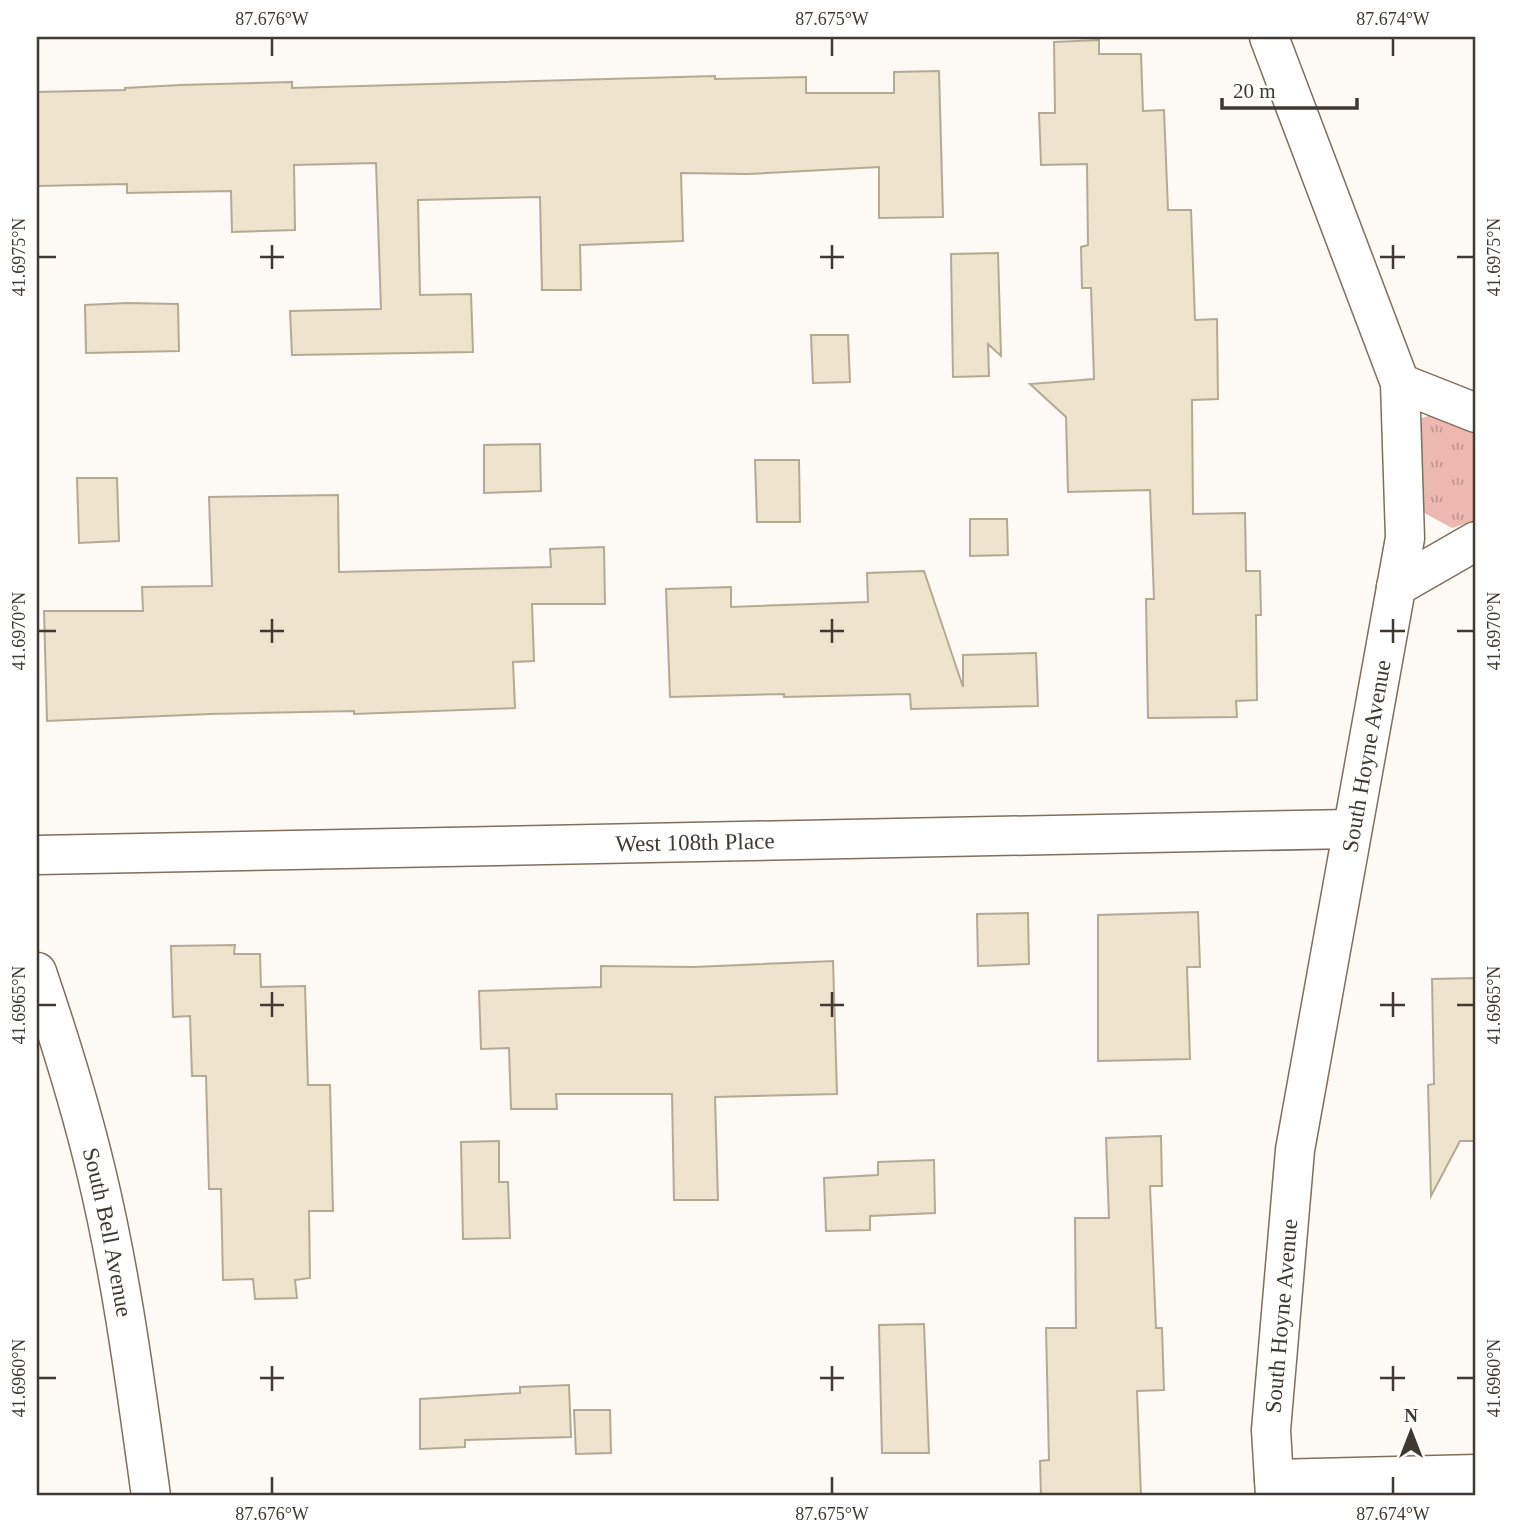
<svg xmlns="http://www.w3.org/2000/svg" width="1513" height="1533" viewBox="0 0 1513 1533" font-family="Georgia,serif">
  <style>
    .grass { fill: url(#grass-tufts) }
    .building { fill: #eee4cd; stroke: #b3aa94; stroke-width: 2 }
    .lines { fill: none; stroke-linecap: round; stroke-linejoin: round }
    .minor-casing { stroke: #7f6f5e; stroke-width: 41 }
    .minor { stroke: #fff; stroke-width: 38 }
    .ticks { fill: none; stroke: #403931; stroke-width: 2.5 }
    .labels { text-anchor: middle; stroke-width: 6; stroke-linejoin: round; paint-order: stroke }
    .street-label { font-size: 23px; fill: #403931; stroke: #fff }
    .neatline { fill: none; stroke: #403931; stroke-width: 2.5 }
    .ticks-label { font-size: 18px; text-anchor: middle; fill: #403931 }
  </style>
  <defs>
    <pattern id="grass-tufts" width="24" height="20" patternUnits="userSpaceOnUse" patternTransform="scale(1.75)"><rect width="24" height="20" fill="#edb8b0"/><path d="M3 7l-1-3M5 7V3M7 7l1-3M15 17l-1-3M17 17v-4M19 17l1-3" fill="none" stroke="#c19790"/></pattern>
  </defs>
  <rect width="100%" height="100%" fill="#fdf9f5"/>
  <!-- grass -->
  <path class="grass" d="M1437,413l39,21v86l-24,8 -33,-18 -3,-90z"/>
  <!-- building -->
  <path class="building" d="M1099,40v14h42l2,57 21,-1 4,100h23l4,110 22,-1 1,80 -26,1 1,114 52,-1 1,58h14l1,44h-5l1,85 -21,1 1,16 -89,1 -2,-119h8l-4,-109 -82,2 -2,-75 -36,-33 64,-5 -3,-91h-9l-1,-41 7,-2 -1,-81 -46,1 -2,-52h16l-1,-71z
    M939,71l4,146 -64,1v-51l-131,7 -67,-1 2,68 -103,4 1,45h-39l-2,-93 -122,3 2,95 51,-1 2,58 -181,3 -2,-44 91,-2 -5,-146 -82,2 1,65 -63,2 -1,-41 -104,2v-9l-90,2v-94l88,-2v-2l55,-3 112,-3v6l423,-12v3l91,-2v16h88v-21z
    M998,253l3,103 -13,-12 1,32 -36,1 -2,-123z
    M127,303l51,1 1,47 -93,2 -1,-48z
    M811,335h37l2,47 -37,1z
    M540,444l1,47 -57,2v-48z
    M755,460h44l1,62h-43z
    M77,478h40l2,63 -40,2z
    M338,495l1,77 212,-5 -1,-18 54,-2 1,57h-73l2,57 -21,1 2,46 -161,6v-3l-144,3 -163,7 -3,-110h99l-1,-24 70,-1 -3,-89z
    M970,519h37l1,36 -38,1z
    M924,571l39,116v-32l73,-2 2,53 -127,3 -1,-15 -126,3v-3l-114,3 -4,-108 65,-2v20l137,-5 -1,-29z
    M1198,912l2,55h-13l3,92 -92,2v-146z
    M1028,913l1,51 -51,2 -1,-52z
    M235,945l-1,9h26l1,33 44,-1 3,99h22l3,126h-24l1,67 -15,2 2,18 -42,1 -2,-20 -30,1 -2,-91h-12l-3,-113h-14l-2,-60 -17,1 -2,-71z
    M833,961l4,133 -122,3 3,103h-44l-2,-106h-116l1,15h-46l-2,-61 -28,1 -2,-58 122,-4v-21l93,1z
    M1476,978v163h-16l-29,55 -3,-111 6,-1 -2,-105z
    M1161,1136l1,50h-12l6,142h6l2,62 -27,1 4,105h-100l-1,-35 9,-1 -3,-132h30l-1,-110h34l-3,-80z
    M499,1141v41h9l2,56 -47,1 -2,-97z
    M934,1160l1,53 -65,3v14l-44,1 -2,-53 54,-3v-13z
    M924,1324l5,129h-47l-3,-128z
    M569,1385l2,52 -106,3v7l-45,2v-50l100,-6v-6z
    M574,1410h36l1,43 -35,1z"/>
  <g class="lines">
    <!-- minor casing -->
    <g class="minor-casing">
      <g id="minor">
        <path d="M1269,37l131,346 5,155 -110,612 -24,280 4,66"/>
        <path d="M1400,383l76,30"/>
        <path d="M1396,587l80,-46"/>
        <path id="s1" d="M37,855l1315,-26"/>
        <path id="s2" d="M37,972c22,65 43,132 59,199 26,107 40,217 55,325"/>
        <path d="M1274,1479l202,-5"/>
      </g>
    </g>
    <!-- minor -->
    <use href="#minor" class="minor"/>
  </g>
  <!-- ticks -->
  <path class="ticks" d="M272,38v18M832,38v18M1393,38v18M272,245v24M832,245v24M1393,245v24M38,257h18M260,257h24M820,257h24M1380,257h25M1457,257h17M272,619v24M832,619v24M1393,619v24M38,631h18M260,631h24M820,631h24M1380,631h25M1457,631h17M272,992v25M832,992v25M1393,992v25M38,1005h18M260,1005h24M820,1005h24M1380,1005h25M1457,1005h17M272,1366v25M832,1366v25M1393,1366v25M38,1378h18M260,1378h24M820,1378h24M1380,1378h25M1457,1378h17M272,1477v17M832,1477v17M1393,1477v17"/>
  <g class="labels">
    <!-- street labels -->
    <g class="street-label">
      <text transform="translate(1366 756) rotate(-80)" y="8">South Hoyne Avenue</text>
      <text dy="8" stroke="none"><textPath href="#s1" startOffset="658">West 108th Place</textPath></text>
      <text dy="8" stroke="none"><textPath href="#s2" startOffset="270">South Bell Avenue</textPath></text>
      <text transform="translate(1281 1316) rotate(-85)" y="8">South Hoyne Avenue</text>
    </g>
  </g>
  <!-- border -->
  <rect width="1513" height="1533" fill="none" stroke="#ffffff" stroke-width="77"/>
  <!-- north arrow -->
  <g transform="translate(1411 1432)" stroke="#ffffff" stroke-width="5" paint-order="stroke">
  <path d="M0-5L12 26L0 18L-12 26Z" fill="#403931"/>
  <text y="-10" font-size="19" font-weight="bold" text-anchor="middle" fill="#403931">N</text>
  </g>
  <!-- scale -->
  <path d="M1222 98v10h135v-10" fill="none" stroke="#403931" stroke-width="3.5"/>
  <text x="1233" y="98" font-size="21" fill="#403931" stroke="#ffffff" stroke-width="5" paint-order="stroke">20 m</text>
  <rect x="38" y="38" width="1436" height="1456" class="neatline"/>
  <g class="ticks-label">
    <text x="272" y="25">87.676°W</text>
    <text x="832" y="25">87.675°W</text>
    <text x="1393" y="25">87.674°W</text>
    <text transform="translate(19 257) rotate(-90)" y="6">41.6975°N</text>
    <text transform="translate(1494 257) rotate(-90)" y="6">41.6975°N</text>
    <text transform="translate(19 631) rotate(-90)" y="6">41.6970°N</text>
    <text transform="translate(1494 631) rotate(-90)" y="6">41.6970°N</text>
    <text transform="translate(19 1005) rotate(-90)" y="6">41.6965°N</text>
    <text transform="translate(1494 1005) rotate(-90)" y="6">41.6965°N</text>
    <text transform="translate(19 1378) rotate(-90)" y="6">41.6960°N</text>
    <text transform="translate(1494 1378) rotate(-90)" y="6">41.6960°N</text>
    <text x="272" y="1520">87.676°W</text>
    <text x="832" y="1520">87.675°W</text>
    <text x="1393" y="1520">87.674°W</text>
  </g>
</svg>
